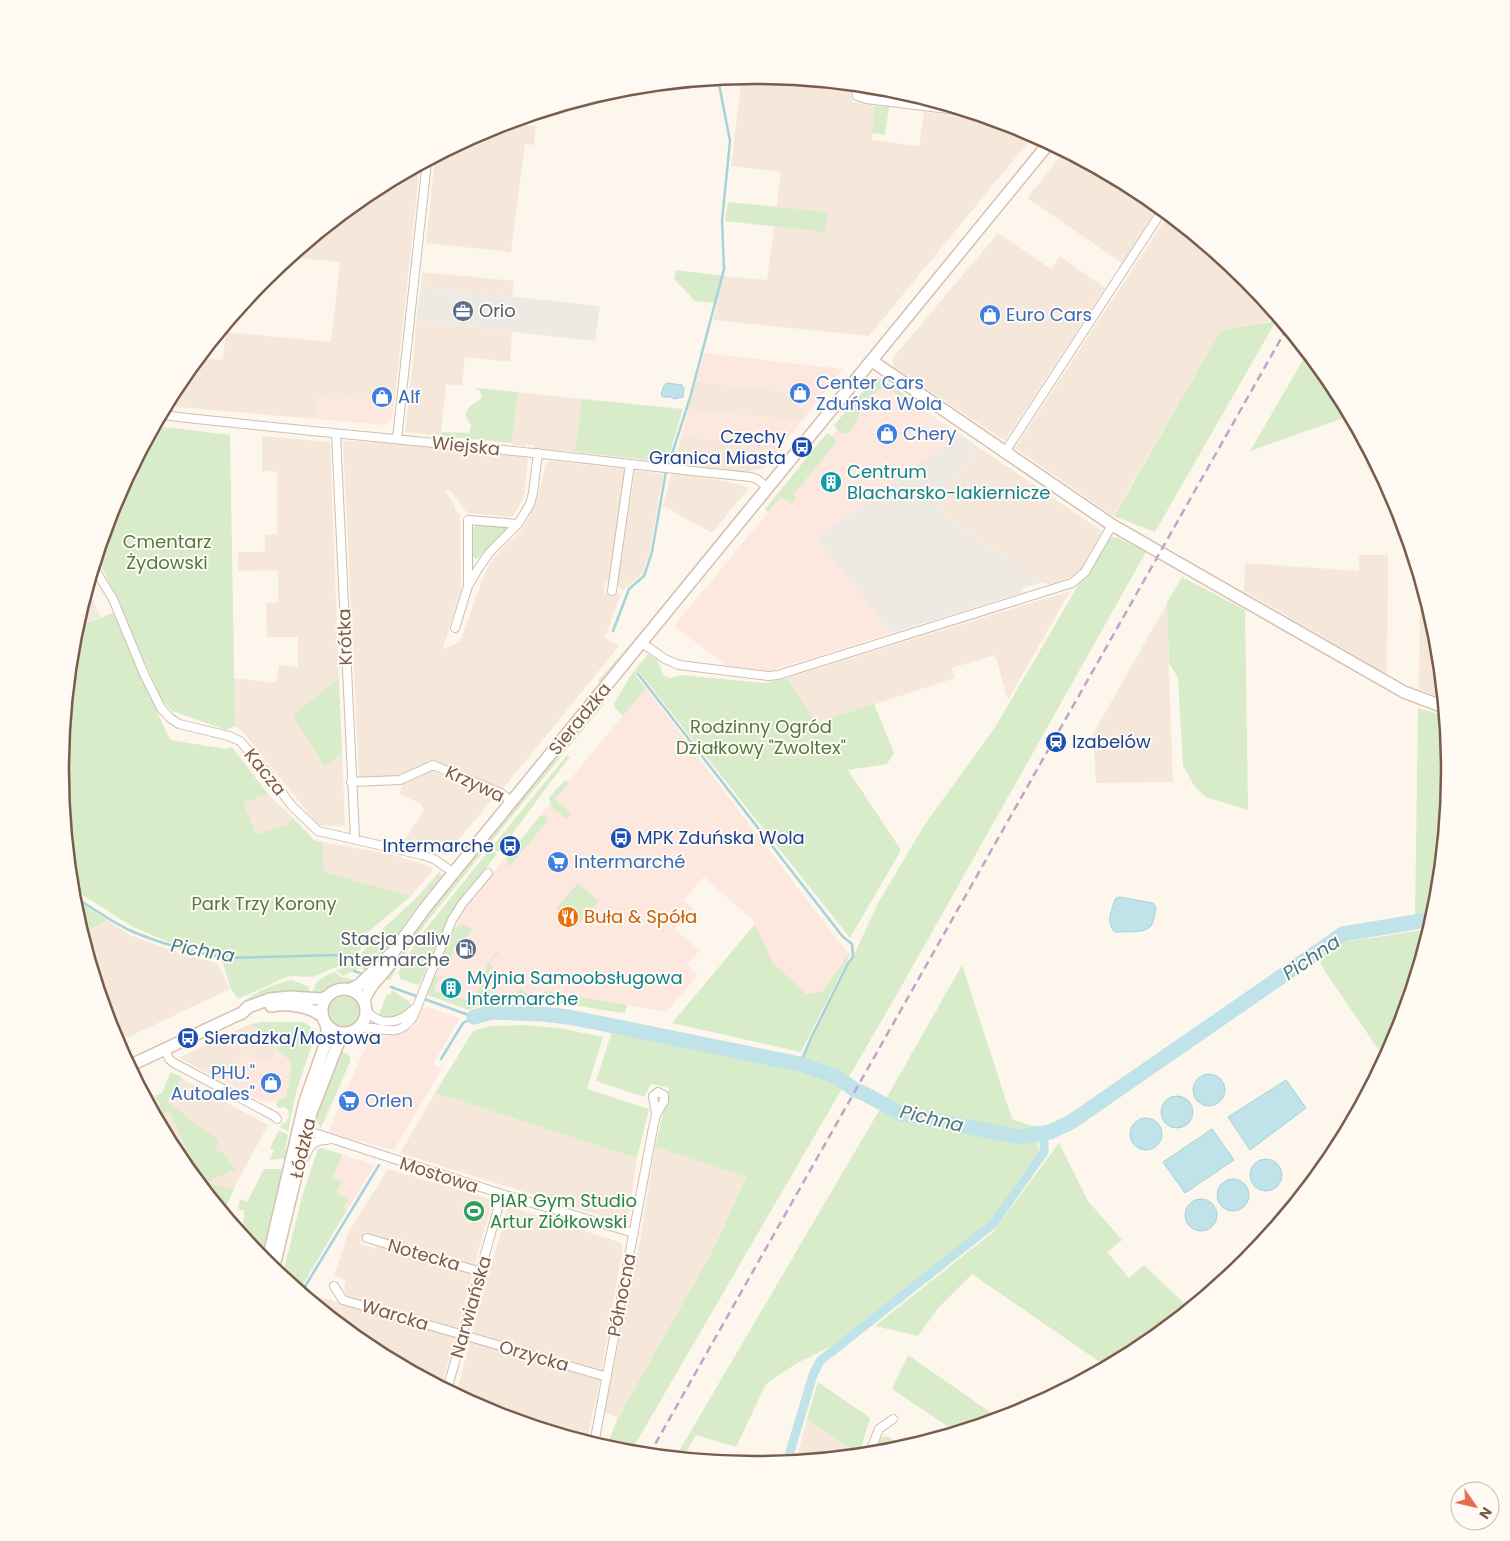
<svg xmlns="http://www.w3.org/2000/svg" width="1510" height="1541" viewBox="0 0 1510 1541" font-family="Poppins,sans-serif">
  <style>
    .residential { fill: #f5e8da }
    .commercial { fill: #fde8e0 }
    .industrial { fill: #efe9e4 }
    .green { fill: #d8ecc9 }
    .water { fill: #bfe3e8; stroke: #a5d3da }
    .lines { fill: none; stroke-linecap: round; stroke-linejoin: round }
    .stream { stroke: #a5d3da; stroke-width: 2.5 }
    .canal { stroke: #bfe3e8; stroke-width: 9 }
    .river { stroke: #bfe3e8; stroke-width: 15 }
    .street-casing { stroke: #d1beb0; stroke-width: 10 }
    .secondary-casing { stroke: #d6c0b0; stroke-width: 14 }
    .street { stroke: #fff; stroke-width: 8 }
    .secondary { stroke: #fff; stroke-width: 11 }
    .rail { stroke: #b9a8c9; stroke-width: 2.5; stroke-dasharray: 8 5; stroke-linecap: butt }
    .labels { text-anchor: middle; stroke-width: 4; stroke-linejoin: round; paint-order: stroke }
    .service-label { font-size: 18px; fill: #4e5e75; stroke: #fffaf3; text-anchor: start }
    .shop-label { font-size: 18px; fill: #366cbe; stroke: #fffaf3; text-anchor: start }
    .transit-label { font-size: 18px; fill: #164399; stroke: #fffaf3; text-anchor: start }
    .street-label { font-size: 18px; fill: #7a5c4d; stroke: #fffaf3 }
    .culture-label { font-size: 18px; fill: #0d838f; stroke: #fffaf3; text-anchor: start }
    .park-label { font-size: 18px; fill: #537a41; stroke: #fffaf3 }
    .food-label { font-size: 18px; fill: #c56008; stroke: #fffaf3; text-anchor: start }
    .leisure-label { font-size: 18px; fill: #27864d; stroke: #fffaf3; text-anchor: start }
    .water-label { font-size: 19px; font-style: italic; fill: #437c86; stroke: #fffaf3 }
    .rim { fill: none; stroke: #7a5c4d; stroke-width: 2.5 }
  </style>
  <rect width="100%" height="100%" fill="#fdf6ec"/>
  <!-- residential -->
  <path class="residential" d="M755,76l95,9 2,17 23,4 -3,34 47,6 5,-34 75,10 22,7 13,6 -165,201 -156,-16 11,-44 43,4 14,-108 -50,-6 11,-89z
    M509,122l27,4 -2,19 -9,-1 -14,108 -85,-9 9,-86 54,-29z
    M1064,152l77,41 24,20 -9,-3 -34,53 -95,-65z
    M420,165l-25,231 -24,-3 -1,7 -25,-2 -1,2 -28,-2 -1,21 -149,-13 11,-22 22,-26 24,2 3,-28 105,10 9,-80 -49,-5 30,-25 4,1 1,-5 43,-36z
    M1168,215l79,64 27,33 -6,10 -47,8 -108,186 -98,-68z
    M998,233l53,36 9,-13 45,32 -100,153 -111,-74 -2,-8z
    M422,272l92,9 -2,16 -91,-10z
    M416,321l96,11 -2,30 -45,-5 -3,29 -16,-2 -5,52 -36,-4 9,-81z
    M696,381l86,10 26,22 -6,8 -114,-11z
    M518,392l64,7 -7,53 -40,-4 -2,-3h-6l-2,2 -13,-2z
    M262,436l68,6 9,237 -47,36 32,51 18,-12 3,72h-26l-76,-94 -8,-6 -1,-48 42,5 3,-18 19,2v-30h-31l-1,-34 12,-1v-32l-40,1v-19h27v-17l12,-1v-62l-15,-1z
    M681,436l100,11 -17,21 -17,4 -72,-9z
    M343,441l53,2 129,13 3,3 -4,37 -11,21 -46,-4 -16,-22 -6,-1 9,14 2,8 4,1 1,76 -18,60 17,-7 21,-59 8,-19 14,-16 18,-17 10,-17 7,-17 8,-34 6,-2 74,8 -15,110 -6,5 -1,9 17,1 -16,43 14,9 -117,144 -69,-30 -33,18h-41z
    M978,447l124,84 -21,39 -6,5 -27,10 -104,-69 -2,-16z
    M635,470l28,4 -13,77 -8,23 -20,17 -5,-6z
    M672,472l63,11 14,5 -37,45 -49,-27z
    M1359,555h29l-1,119 -143,-83 1,-28 114,8z
    M1182,577l63,33 -77,34 5,138 -77,1 -3,-49z
    M1070,591l-62,109 -13,-45 -43,13 3,10 -138,45 -30,-45z
    M1420,595h4l13,40 6,64 -24,-10z
    M428,769l67,27 -49,59 -42,-14 20,-30 -3,-7 -21,-10 2,-11z
    M268,794l25,24 -6,7 -31,9 -12,-31z
    M323,842l66,12 38,11 6,5 -22,26 -87,-24z
    M107,920l23,15 43,16 44,12 13,26 -114,54 -3,-7 -31,-102z
    M250,1024l33,18 -15,22 -22,-13 -19,32 -45,-23 -2,-3z
    M181,1078l87,47 -41,76 -1,15 -49,-60 -25,-47 15,-7z
    M435,1093l202,65 -10,66 -227,-71z
    M655,1147l91,29 -33,74 -95,168 -14,-6 36,-171z
    M388,1169l102,30 2,5 -18,62 -110,-34 -4,12 16,5 1,-5 96,28 -16,58 -109,-32 -4,-9 2,-9 -12,-4 14,-43z
    M508,1206l114,37 1,5 -22,123 -129,-37z
    M320,1297l134,40 1,2 -14,48 -72,-39 -55,-45z
    M470,1342l130,38 -13,59 -106,-31 -25,-13z
    M807,1419l52,36 -63,6z"/>
  <!-- commercial -->
  <path class="commercial" d="M704,353l139,16 -35,44 -26,-22 -86,-10z
    M878,380l82,54 -143,104 75,95 -122,38 -43,-5 -53,-40z
    M371,392l24,4 -3,23 -7,6 -70,-6 1,-21 28,2 1,-2 24,2z
    M688,410l114,11 -21,26 -100,-11z
    M646,688l189,249 14,16 -27,39 -16,3 -33,-32 -20,-43 -49,-43 -21,23 11,9 -19,20 24,22 -12,14 11,10 -32,37 -121,-21 -71,11 -46,-12 35,-81z
    M428,1007l32,11 -27,46 9,5 -48,81 -66,-17 44,-101 14,4 17,-3 10,-6 9,-18z
    M246,1051l22,13 9,-13 12,8 2,9 -5,30 -21,5 -38,-20z
    M321,1148l54,17 -28,45 -14,-6 -15,-55z"/>
  <!-- industrial -->
  <path class="industrial" d="M421,287l179,19 -5,35 -179,-20z
    M960,434l18,13 -36,53 2,16 100,66 -19,5 -4,6 -129,40 -76,-95z
    M88,587l12,30 -24,10z"/>
  <!-- green -->
  <path class="green" d="M875,106l14,1 -4,28 -13,-2z
    M728,202l100,10 -3,20 -100,-11z
    M676,270l48,6 -7,27 -22,-2 -21,-22z
    M1276,321l-121,211 -41,-16 107,-186z
    M1309,355c13,16 38,41 37,62l-96,34 53,-91z
    M876,376l42,27 -4,4c-8,-5 -18,-16 -27,-18 -19,-4 -29,31 -37,43 -7,4 -12,-1 -16,-7z
    M474,388l44,4 -6,51 -71,-7 1,-4 27,1 2,-7 -6,-11 4,-8 13,-9 -2,-7z
    M582,399l101,10 -16,53 -92,-10z
    M155,426l75,9 5,291 -9,4 -54,-19 -10,-11 -65,-144 16,-52z
    M827,433l9,6v4l-43,52 3,2 -4,7 -11,-7 -13,15 -3,-3z
    M754,493v3l-151,187 -5,-2 36,-41z
    M480,525l27,3 -30,31 -5,-3v-25l3,-5z
    M1111,537l7,1 28,14 -250,444 -266,457 -24,-5 12,-30 95,-168 33,-73 -91,-30 14,-59 -18,-4 -7,13 -48,-16 18,-56 186,38 11,-25 37,-75 5,-6 25,-54 47,-79 69,-95 85,-145z
    M1182,577l63,33 3,200 -42,-13 -11,-10 -12,-21 -5,-88 -9,-15 -2,-60z
    M113,613l57,127 56,9 6,-2 36,47 -24,9 12,31 31,-9 6,-7 21,22 9,2 1,30 87,24 -44,37 -3,11 -12,16 -39,17 -19,-1 -8,1 -48,22 -7,-10 -10,-32 -50,-14 -38,-16 -61,-39 -12,-117 13,-136 3,-8z
    M648,654l9,6 7,16 6,2 11,-3 83,8 23,-5 30,45 57,-19 20,49 -7,11 -39,6 53,80 -51,88 -211,-266 -4,3 11,13 -23,28 -8,-8 -1,-4 15,-26z
    M339,679l3,75 -18,12 -32,-51z
    M601,701l3,3 -114,139 -3,-2z
    M1418,708l27,8 5,58 -13,132 -3,9 -19,4z
    M567,755l3,2c-25,31 -47,64 -72,95l-6,-5z
    M565,780l4,3 -14,16 16,14 -5,6 -13,-11 -4,-9 2,-4z
    M543,815l5,3 -3,6 -36,43 -3,-9 34,-42z
    M484,845l3,2 -72,90 -25,43 -6,-2 13,-18 28,-41z
    M490,849l7,5 -46,58 -31,72 -3,1 -16,-6 -3,-6 22,-37z
    M440,871l1,6 -25,30 -35,52 -12,13 -9,-4 -17,8 -7,-5 19,-8 17,-24 46,-43z
    M578,883l21,18 -22,25 -21,-18z
    M73,898l34,22 -25,14z
    M461,924l6,1 5,5c-5,7 -13,11 -18,18 -4,7 1,14 -9,17l-4,-7 11,-28z
    M755,924l18,39 33,31 16,-2 29,-41 -4,10 -46,91 -129,-29z
    M1430,929l-26,84 -8,3 5,8 -4,13 -12,22 -59,-86 -7,-13 25,-18z
    M498,951l1,1 -10,12 4,4 -11,16 19,16 10,-1 10,-11 10,9 10,-1 4,-5 82,14 -2,8c-50,-5 -108,-26 -156,-3l-41,-15 1,-4 -1,-1 5,-13 6,-2 -5,16 40,11 14,-39z
    M962,965l50,154 16,6 8,1 3,29 -17,20 -33,48 -137,111 -14,9 -41,20 -31,21 -30,63 -40,-12 -13,23h-8l215,-366z
    M335,972l6,5 18,4 -47,15c3,-17 9,-18 23,-24z
    M292,980l17,7 -1,8 -65,11 -3,-2c13,-11 35,-21 52,-24z
    M392,990l18,12 1,3c-8,13 -19,14 -33,12l9,-23 3,1z
    M328 1011a16 16 0 1 1 32 0a16 16 0 1 1-32 0Z
    M263,1022h40l7,4 3,7v9l-16,47 -9,42 -8,-4 2,-4h3l4,-5 -1,-8 -4,-3 -6,1 -2,-4 1,-4 9,-2 5,-30 -2,-9 -12,-8 6,-9 -33,-18z
    M523,1025l36,3 44,9 -16,52 62,20 -12,49 -202,-65 38,-62 18,-5z
    M338,1049l12,7v6l-29,66 -7,-10z
    M171,1072l11,5 -15,25 52,39 -4,7 15,11 -2,4 8,6 -36,16 -3,-4 3,-2 -31,-68 -13,5 4,8 -8,-15 8,-4 -6,-9 8,-3z
    M279,1130l9,5 -3,15 5,2 -2,6 -19,2 5,-9 -4,-3z
    M1059,1143l29,58 34,39 -15,12 22,26 15,-13 44,42 -3,5 -44,37 -34,18 -135,-93 -33,33 -21,29 -43,-10 118,-94z
    M321,1148l21,6 -9,23 9,5 -6,10 12,8 -5,8 4,2 -48,81 -17,-14 21,-84 15,-44z
    M264,1169h22l-22,93 -21,-25 1,-27h-6l2,-11 7,3z
    M211,1184l23,5 -7,15v13z
    M908,1355l92,64 -44,13 -64,-43z
    M818,1382l52,36 -11,37 -52,-36z
    M887,1436l18,12 -15,4 -17,2 8,-16z"/>
  <!-- water -->
  <path class="water" d="M667,383l15,2 2,4 -1,8 -9,2 -3,-2h-8l-2,-2 3,-10z
    M1119,897l34,6 3,4c-1,6 -2,14 -5,19 -7,8 -26,5 -36,6 -10,-9 -3,-22 0,-33z
    M1193 1090a16 16 0 1 1 32 0a16 16 0 1 1-32 0Z
    M1286,1080l20,28 -56,42 -22,-33z
    M1161 1112a16 16 0 1 1 32 0a16 16 0 1 1-32 0Z
    M1130 1134a16 16 0 1 1 32 0a16 16 0 1 1-32 0Z
    M1212,1129l22,31 -49,33 -22,-31z
    M1250 1175a16 16 0 1 1 32 0a16 16 0 1 1-32 0Z
    M1217 1195a16 16 0 1 1 32 0a16 16 0 1 1-32 0Z
    M1185 1215a16 16 0 1 1 32 0a16 16 0 1 1-32 0Z"/>
  <g class="lines">
    <!-- stream -->
    <path class="stream" d="M669,463l21,-65 34,-129 -2,-48 8,-80 -12,-62
      M613,631l16,-42 15,-13 8,-24 14,-81
      M638,674l205,263 9,7 1,13 -5,6 -37,75 -11,26
      M72,895c18,12 37,25 57,35 31,14 63,22 97,28l111,-3 7,4
      M354,971l6,2
      M391,987l83,30
      M441,1059l22,-36 10,-5
      M301,1293l78,-128"/>
    <!-- canal -->
    <path class="canal" d="M787,1462l26,-87 7,-14 173,-137 51,-72v-19"/>
    <!-- river -->
    <path class="river" d="M474,1017l19,-5 48,2 28,3 231,47 37,13 18,13 8,3 39,21 118,23 30,-5 21,-10 272,-188 90,-15"/>
    <!-- street casing -->
    <g class="street-casing">
      <path id="street" d="M855,85l2,11 9,3 82,10
        M948,106v3l14,2
        M161,415c124,14 248,25 372,38 73,8 145,17 218,24l6,2 11,9
        M336,434l19,405
        M397,439l30,-278
        M1005,452l157,-241
        M94,568l19,31 31,75 17,34 9,10 9,6 50,12 11,5 21,24 31,41 26,25 104,24 12,4 20,14
        M468,584v-64l50,4
        M612,591l18,-127
        M455,628l13,-42 10,-17 11,-16 29,-29 12,-20 3,-11 5,-40
        M642,643l23,16 14,6 89,11 10,-1 294,-92 13,-11 27,-47
        M351,782l49,-2 33,-15 68,28 11,9
        M366,1010c13,17 34,14 48,-1
        M357,1029c22,-7 38,14 56,-12l39,-97 10,-16 26,-31
        M165,1049l4,10 5,4 100,53 3,3
        M302,1129l200,65 132,39
        M305,1157c5,-12 8,-17 22,-17
        M367,1238l114,34
        M334,1286l9,14 264,77
        M447,1390l55,-196
        M594,1444l59,-316 3,-13 8,-14v-6l-6,-3 -5,4 3,19
        M869,1454l10,-25 14,-10"/>
    </g>
    <!-- secondary casing -->
    <g class="secondary-casing">
      <path id="secondary" d="M872,361l240,164 292,167 40,15
        M322 1011a22 22 0 1 1 44 0a22 22 0 1 1-44 0Z
        M349,990l10,-5 35,-34 31,-43 56,-69 568,-696
        M364,1002c4,-18 22,-28 29,-44
        M271,1006c16,-3 39,0 51,10
        M129,1066l104,-49 9,-4 6,-6 22,-8 20,-2 31,2 6,-2
        M267,1264l38,-163 21,-59 2,-6 -2,-12
        M273,1270l38,-157 26,-67 3,-6 9,-7"/>
    </g>
    <!-- street -->
    <use href="#street" class="street"/>
    <!-- secondary -->
    <use href="#secondary" class="secondary"/>
    <!-- rail -->
    <path class="rail" d="M649,1455l638,-1127"/>
  </g>
  <!-- icons -->
  <defs>
    <g id="office-disc" transform="scale(1.125)"><circle r="9.5" fill="#5c6f8a" stroke="#fffaf3"/><path d="M-6-3h4V-5.5h4V-3h4V5H-6ZM-1-4.5V-3h2v-1.5ZM-6 0V1H6V0Z" fill="#fff"/></g>
    <g id="shop-disc" transform="scale(1.125)"><circle r="9.5" fill="#3f7fe0" stroke="#fffaf3"/><path d="M-5-2.5h2.3a2.7 3.5 0 0 1 5.4 0H5L5.5 6h-11ZM-1.5-2.5h3a1.5 2.3 0 0 0-3 0Z" fill="#fff"/></g>
    <g id="bus-disc" transform="scale(1.125)"><circle r="9.5" fill="#1a4fb4" stroke="#fffaf3"/><path d="M-5-6H5V4H4V6H2V4H-2V6H-4V4H-5ZM-3.5-4V0h7V-4ZM-3.5 1.2v1.5H-2V1.2ZM2 1.2v1.5H3.5V1.2Z" fill="#fff"/></g>
    <g id="building-disc" transform="scale(1.125)"><circle r="9.5" fill="#0f9aa8" stroke="#fffaf3"/><path d="M-4-6H4V6H1V3H-1V6H-4ZM-2.5-4.3h1.7v1.8h-1.7ZM.8-4.3h1.7v1.8H.8ZM-2.5-1h1.7V.8h-1.7ZM.8-1h1.7V.8H.8Z" fill="#fff"/></g>
    <g id="station-disc" transform="scale(1.125)"><circle r="9.5" fill="#1a4fb4" stroke="#fffaf3"/><path d="M-3-6H3Q5-6 5-4V2Q5 4 3 4L4.5 6H3L1.5 4h-3L-3 6H-4.5L-3 4Q-5 4-5 2V-4Q-5-6-3-6ZM-3.5-4v3h7v-3ZM-3.5 1v1.5H-2V1ZM2 1v1.5H3.5V1Z" fill="#fff"/></g>
    <g id="supermarket-disc" transform="scale(1.125)"><circle r="9.5" fill="#3f7fe0" stroke="#fffaf3"/><path d="M-6-5.5h2.5l.6 2H6L4.5 2H-2.5L-4.4-4H-6ZM-1.5 3.2a1.3 1.3 0 1 0 .1 0ZM3 3.2a1.3 1.3 0 1 0 .1 0Z" fill="#fff"/></g>
    <g id="restaurant-disc" transform="scale(1.125)"><circle r="9.5" fill="#e8710a" stroke="#fffaf3"/><path d="M-5-6h1v4h1v-4h1v4h1v-4h1v5L-1.5 .5V6h-2V.5L-5-1ZM5-6V6H3V1.5H1.5Q1.5-4 5-6Z" fill="#fff"/></g>
    <g id="fuel-disc" transform="scale(1.125)"><circle r="9.5" fill="#5c6f8a" stroke="#fffaf3"/><path d="M-5.5-6h7V0h2V4h1.3V-2.5L3-4.5l.8-.8L6-3V5H2.5V1h-1V6h-7ZM-4.2-4.7v3.2H.2V-4.7Z" fill="#fff"/></g>
    <g id="stadium-disc" transform="scale(1.125)"><circle r="9.5" fill="#2e9e5b" stroke="#fffaf3"/><path d="M0-5a6.5 5 0 1 0 0 10a6.5 5 0 1 0 0-10ZM-3.5-1.8h7v3.6h-7Z" fill="#fff"/></g>
  </defs>
  <g fill-rule="evenodd">
    <use href="#office-disc" x="463" y="311"/>
    <use href="#shop-disc" x="990" y="315"/>
    <use href="#shop-disc" x="800" y="393"/>
    <use href="#shop-disc" x="382" y="397"/>
    <use href="#shop-disc" x="887" y="434"/>
    <use href="#bus-disc" x="802" y="447"/>
    <use href="#building-disc" x="831" y="482"/>
    <use href="#station-disc" x="1056" y="742"/>
    <use href="#bus-disc" x="621" y="838"/>
    <use href="#bus-disc" x="510" y="846"/>
    <use href="#supermarket-disc" x="558" y="862"/>
    <use href="#restaurant-disc" x="568" y="917"/>
    <use href="#fuel-disc" x="466" y="949"/>
    <use href="#building-disc" x="451" y="988"/>
    <use href="#bus-disc" x="188" y="1038"/>
    <use href="#shop-disc" x="271" y="1083"/>
    <use href="#supermarket-disc" x="349" y="1101"/>
    <use href="#stadium-disc" x="474" y="1211"/>
  </g>
  <g class="labels">
    <!-- service labels -->
    <g class="service-label">
      <text x="479" y="317">Orio</text>
      <text x="450" y="945" text-anchor="end">Stacja paliw<tspan x="450" dy="21">Intermarche</tspan></text>
    </g>
    <!-- shop labels -->
    <g class="shop-label">
      <text x="1006" y="321">Euro Cars</text>
      <text x="816" y="389">Center Cars<tspan x="816" dy="21">Zduńska Wola</tspan></text>
      <text x="398" y="403">Alf</text>
      <text x="903" y="440">Chery</text>
      <text x="574" y="868">Intermarché</text>
      <text x="255" y="1079" text-anchor="end">PHU."<tspan x="255" dy="21">Autoales"</tspan></text>
      <text x="365" y="1107">Orlen</text>
    </g>
    <!-- transit labels -->
    <g class="transit-label">
      <text x="786" y="443" text-anchor="end">Czechy<tspan x="786" dy="21">Granica Miasta</tspan></text>
      <text x="1072" y="748">Izabelów</text>
      <text x="637" y="844">MPK Zduńska Wola</text>
      <text x="494" y="852" text-anchor="end">Intermarche</text>
      <text x="204" y="1044">Sieradzka/Mostowa</text>
    </g>
    <!-- street labels -->
    <g class="street-label">
      <text transform="translate(466 446) rotate(6)" y="6">Wiejska</text>
      <text transform="translate(345 637) rotate(-92)" y="6">Krótka</text>
      <text transform="translate(580 719) rotate(-51)" y="6">Sieradzka</text>
      <text transform="translate(265 772) rotate(51)" y="6">Kacza</text>
      <text transform="translate(475 784) rotate(25)" y="6">Krzywa</text>
      <text transform="translate(303 1148) rotate(-77)" y="6">Łódzka</text>
      <text transform="translate(439 1175) rotate(18)" y="6">Mostowa</text>
      <text transform="translate(424 1255) rotate(16)" y="6">Notecka</text>
      <text transform="translate(622 1295) rotate(-79)" y="6">Północna</text>
      <text transform="translate(471 1307) rotate(-74)" y="6">Narwiańska</text>
      <text transform="translate(395 1315) rotate(17)" y="6">Warcka</text>
      <text transform="translate(534 1356) rotate(16)" y="6">Orzycka</text>
    </g>
    <!-- culture labels -->
    <g class="culture-label">
      <text x="847" y="478">Centrum<tspan x="847" dy="21">Blacharsko-lakiernicze</tspan></text>
      <text x="467" y="984">Myjnia Samoobsługowa<tspan x="467" dy="21">Intermarche</tspan></text>
    </g>
    <!-- park labels -->
    <g class="park-label">
      <text x="167" y="548">Cmentarz<tspan x="167" dy="21">Żydowski</tspan></text>
      <text x="761" y="733">Rodzinny Ogród<tspan x="761" dy="21">Działkowy "Zwoltex"</tspan></text>
      <text x="264" y="910">Park Trzy Korony</text>
    </g>
    <!-- food labels -->
    <g class="food-label">
      <text x="584" y="923">Buła &amp; Spóła</text>
    </g>
    <!-- leisure labels -->
    <g class="leisure-label">
      <text x="490" y="1207">PIAR Gym Studio<tspan x="490" dy="21">Artur Ziółkowski</tspan></text>
    </g>
    <!-- water labels -->
    <g class="water-label">
      <text transform="translate(203 950) rotate(10)" y="7">Pichna</text>
      <text transform="translate(1311 957) rotate(-34)" y="7">Pichna</text>
      <text transform="translate(932 1118) rotate(13)" y="7">Pichna</text>
    </g>
  </g>
  <!-- crop -->
  <path d="M0 0H1510V1541H0ZM69 770a686 686 0 1 1 1372 0a686 686 0 1 1-1372 0Z" fill="#fffaf3" fill-rule="evenodd"/>
  <path class="rim" d="M69 770a686 686 0 1 1 1372 0a686 686 0 1 1-1372 0Z"/>
  <!-- north arrow -->
  <g transform="translate(1475 1506) rotate(124)"><circle r="24" fill="#fffaf3" stroke="#cabbb1"/>
  <path d="M0-4L9 19L0 12L-9 19Z" fill="#e76f51"/>
  <text y="-8" font-size="14" font-weight="bold" text-anchor="middle" fill="#7a5c4d">N</text>
  </g>
</svg>
